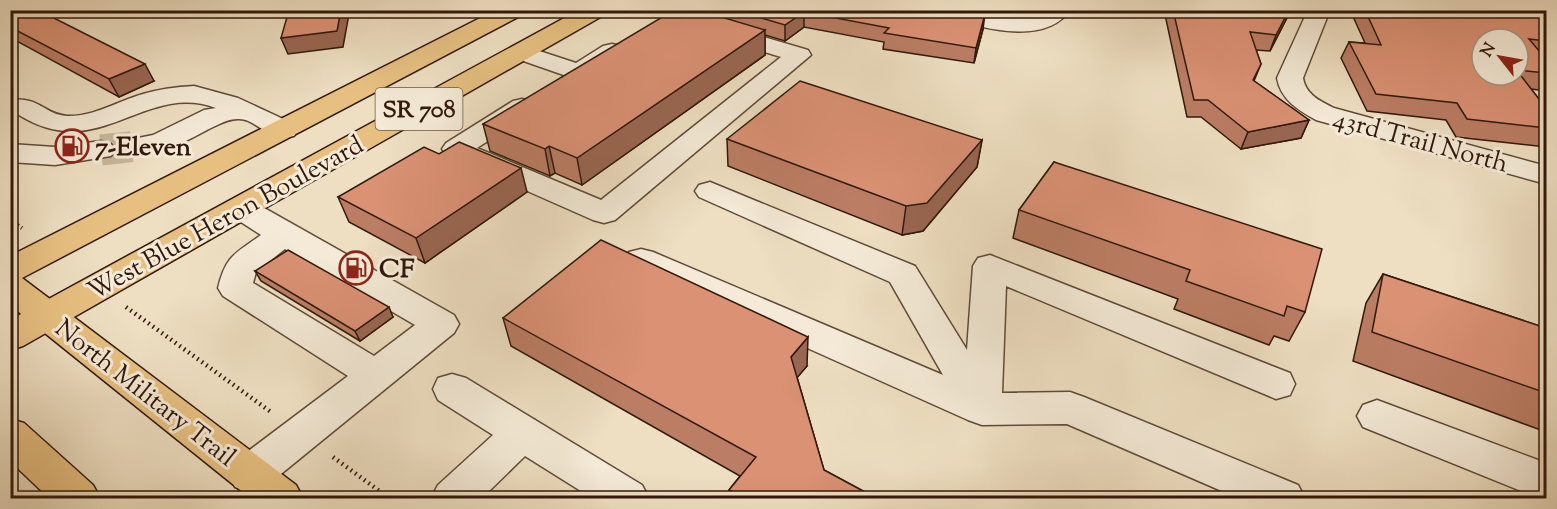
<svg xmlns="http://www.w3.org/2000/svg" width="1557" height="509" viewBox="0 0 1557 509" font-family="'Sorts Mill Goudy',serif">
  <style>
    .lines { fill: none; stroke-linecap: round; stroke-linejoin: round }
    .minor-tunnel { stroke: #c8b79d; stroke-width: 31; stroke-dasharray: 31 16; stroke-linecap: butt }
    .minor-casing { stroke: #604a38; stroke-width: 3 }
    .major-casing { stroke: #31180a; stroke-width: 3 }
    .highway-casing { stroke: #31180a; stroke-width: 3 }
    .path-far1 { stroke: #31180a; stroke-width: 4; stroke-dasharray: 1.5 3; stroke-linecap: butt }
    .path { stroke: #31180a; stroke-width: 4.5; stroke-dasharray: 1.5 4; stroke-linecap: butt }
    .minor { fill: #f4ead7; fill-rule: evenodd }
    .major { fill: #e7c081; fill-rule: evenodd }
    .highway { fill: #e7c081; fill-rule: evenodd }
    .wall { fill: #bb7d64; stroke: #31180a; stroke-width: 1.5; fill-rule: evenodd }
    .shaded-wall { fill: #996651; stroke: #31180a; stroke-width: 1.5 }
    .building { fill: #da9174; stroke: #31180a; stroke-width: 1.5 }
    .labels { text-anchor: middle; stroke-width: 6; stroke-linejoin: round; paint-order: stroke }
    .shield { fill: #f4ead7; stroke: #6c5748; stroke-width: 1.5 }
    .shield-label { font-size: 24px; font-weight: bold; fill: #31180a }
    .street-label { font-size: 26px; fill: #31180a; stroke: #f4ead7 }
    .poi-label { font-size: 26px; font-weight: bold; fill: #31180a; stroke: #f4ead7; text-anchor: start }
  </style>
  <rect width="100%" height="100%" fill="#eedfc2"/>
  <filter id="stains"><feTurbulence type="fractalNoise" baseFrequency=".00333" numOctaves="4"/><feColorMatrix values="0 0 0 0 .2 0 0 0 0 .09 0 0 0 0 .02 0 0 0 .5 -.17"/></filter>
  <radialGradient id="worn" r=".72"><stop offset=".6" stop-color="#630" stop-opacity="0"/><stop offset="1" stop-color="#630" stop-opacity=".3"/></radialGradient>
  <g class="lines">
    <!-- minor-tunnel -->
    <path class="minor-tunnel" d="M101,150l37,-4"/>
    <!-- minor casing -->
    <g class="minor-casing">
      <path id="minor" d="M934,10h38l48,8 12,-1 13,-7h25c-27,39 -97,15 -133,5z
        M1308,10h22l-27,68c3,17 17,23 31,30l212,58v18l-230,-64c-18,-10 -35,-20 -39,-42z
        M723,25l85,25 3,5 -196,165 -11,3 -11,-3 -147,-65 -4,-6 4,-6 67,-42 9,-2 9,2 4,6 -4,6 -54,35 124,52 180,-143 -66,-20 -4,-5 4,-5z
        M612,44l9,2 3,5 -3,5 -34,21 -9,3 -66,-23 -3,-5 3,-5 9,-2 55,18 27,-17z
        M194,86l44,12 56,26 4,6 -4,6c-27,6 -38,-18 -56,-17 -10,0 -19,5 -27,9 -26,13 -53,31 -83,24l-4,-6 4,-6 25,-5 51,-25 12,-2c-71,-27 -117,57 -197,7l-9,1v-16c30,-4 33,14 57,16 27,1 51,-15 76,-22 17,-5 33,-7 51,-8z
        M101,141l10,3 4,6 -4,6 -56,9 -45,-3v-18l45,3z
        M710,182l205,84 52,84 6,-84 5,-8 12,-3 300,118 5,11 -5,11 -14,4 -270,-113 -4,107 68,-1 14,5 214,88 7,13h-67l-171,-74 -85,1 -14,-5 -339,-152 -5,-8 5,-8 12,-3 12,3 290,123 -53,-93 -191,-85 -4,-6 4,-6z
        M241,198l11,3 202,114 5,9 -5,9 -189,154 -15,5 -15,-5 -6,-13 6,-13 113,-85 -125,-80 -5,-8c8,-33 17,-34 43,-53l-31,-20 -4,-7 4,-7zM285,249l130,76 -41,31 -121,-73 3,-11z
        M452,374l14,4 176,107 7,13h-57l-67,-42 -43,42h-51l7,-13 55,-50 -55,-35 -5,-11 5,-11z
        M1377,400l169,63v35l-15,-3 -168,-68 -6,-11 6,-11z"/>
    </g>
    <!-- major casing -->
    <g class="major-casing">
      <path id="major" d="M10,274l12,4 274,207 7,13h-53l-240,-193z
        M10,419l14,4 69,62 7,13h-51l-39,-37z"/>
    </g>
    <!-- highway casing -->
    <g class="highway-casing">
      <path id="highway" d="M496,10h29l-3,5 -500,263 -12,3v-25z
        M579,10h28l-3,5 -581,331 -13,4v-30z"/>
    </g>
    <!-- path-far1 -->
    <path class="path-far1" d="M10,220l12,8"/>
    <!-- path -->
    <path class="path" d="M126,307l145,105
      M333,457l56,41"/>
    <!-- minor -->
    <use href="#minor" class="minor"/>
    <!-- major -->
    <use href="#major" class="major"/>
    <!-- highway -->
    <use href="#highway" class="highway"/>
  </g>
  <!-- wall -->
  <path class="wall" d="M718,10h253l12,19 -9,34 -91,-14 1,-7 -80,-15 -19,14 -20,-6v20l-183,130 -27,-12 -5,3 -60,-25 -7,-27 238,-107z
    M1164,10h127l-21,41 -14,-1 5,14 -7,17 55,39 -8,18 -60,11 -40,-32h-14z
    M1350,10h196v48h-1l1,1v32l-15,-2 15,19v39l-90,-10 -10,-17 -79,-9 -26,-53 8,-16 16,1zM1518,39v36h-36z
    M10,20l144,61 -35,16 -106,-58 -3,-3z
    M727,139l255,1 -5,27 -54,64 -21,4 -174,-69z
    M439,154l88,38 -102,71 -76,-41 -11,-25z
    M1054,162l251,150 -16,29 -15,-5 -5,9 -95,-36 4,-10 -165,-61 6,-28z
    M255,271l138,46 -33,24 -99,-60z
    M1383,274l163,54v104l-193,-71 13,-58z
    M503,318l304,48 -10,11 27,93 52,28h-146l-1,-8 11,-14 -229,-130z"/>
  <!-- shaded-wall -->
  <path class="shaded-wall" d="M341,10h7l1,4 -6,33 -55,7 -7,-16z
    M1289,10h2l-21,41 6,-16z
    M804,12v15l-19,14v-16z
    M985,14l-2,15 -9,34 2,-15z
    M765,30v25l-183,130 -5,-27z
    M145,64l9,17 -35,16 -10,-18z
    M1309,120l-8,18 -60,11 7,-17z
    M982,140l-5,27 -54,64 -21,4 4,-29z
    M549,146l6,27 -5,3 -5,-27z
    M521,168l6,24 -102,71 -9,-25z
    M389,307l4,10 -33,24 -5,-10z
    M808,337l-1,29 -16,19v-28z"/>
  <!-- building -->
  <path class="building" d="M38,10l107,54 -36,15 -99,-52v-7z
    M289,10h52l-4,21 -56,7z
    M674,10h24l67,20 -188,128 -28,-12 -4,3 -62,-25z
    M734,10h237l14,4 -9,34 -92,-15 5,-5 -85,-16 -19,13z
    M1173,10h116l-13,25 -26,-3 11,32 -8,16 56,40 -61,12 -40,-32h-14z
    M1365,10h181v13h-4l4,5v13l-17,-2 17,20v14l-28,-3v-31h-36v36h36v-3l28,36v20l-79,-9 -10,-16 -81,-9 -27,-52 32,3z
    M800,81l182,59 -55,63 -21,3 -179,-67z
    M459,142l62,26 -105,70 -78,-41 86,-50 15,7z
    M1054,162l268,87 -17,63 -18,-6 -3,10 -98,-35 4,-11 -171,-60z
    M601,240l207,97 -17,20 33,113 52,28h-131l-16,-8 27,-33 -253,-139z
    M288,250l101,57 -34,24 -100,-60z
    M1383,274l163,54v65l-174,-61z"/>
  <!-- icons -->
  <defs>
    <g id="fuel-ring" transform="scale(1.725)"><circle r="9.5" fill="#f4ead7" stroke="#8f2418" stroke-width="1.5"/><path d="M-5.5-6h7V0h2V4h1.3V-2.5L3-4.5l.8-.8L6-3V5H2.5V1h-1V6h-7ZM-4.2-4.7v3.2H.2V-4.7Z" fill="#8f2418"/></g>
  </defs>
  <g fill-rule="evenodd">
    <use href="#fuel-ring" x="72" y="146"/>
    <use href="#fuel-ring" x="356" y="268"/>
  </g>
  <g class="labels">
    <!-- shield labels -->
    <rect class="shield" x="375.5" y="88" width="87" height="42" rx="4.5"/>
    <g class="shield-label">
      <text x="419" y="117">SR 708</text>
    </g>
    <!-- street labels -->
    <g class="street-label">
      <text transform="translate(1421 140) rotate(15)" y="9">43rd Trail North</text>
      <text transform="translate(225 217) rotate(-29)" y="9">West Blue Heron Boulevard</text>
      <text transform="translate(146 392) rotate(38)" y="9">North Military Trail</text>
    </g>
    <!-- poi labels -->
    <g class="poi-label">
      <text x="95" y="155">7-Eleven</text>
      <text x="379" y="277">CF</text>
    </g>
  </g>
  <!-- margin -->
  <rect width="1557" height="509" fill="none" stroke="#eedfc2" stroke-width="36"/>
  <rect x="12" y="12" width="1533" height="485" fill="none" stroke="#31180a" stroke-width="3"/>
  <rect x="18" y="18" width="1521" height="473" fill="none" stroke="#31180a" stroke-width="1.5"/>
  <!-- north arrow -->
  <g transform="translate(1500 57) rotate(301)"><circle r="28" fill="#f4ead7" stroke="#a69685" stroke-width="1.5"/>
  <path d="M0-4.5L10 22L0 15L-10 22Z" fill="#8f2418"/>
  <text y="-9" font-size="16" font-weight="bold" text-anchor="middle" fill="#31180a">N</text>
  </g>
  <rect width="100%" height="100%" filter="url(#stains)"/>
  <rect width="100%" height="100%" fill="url(#worn)"/>
</svg>
